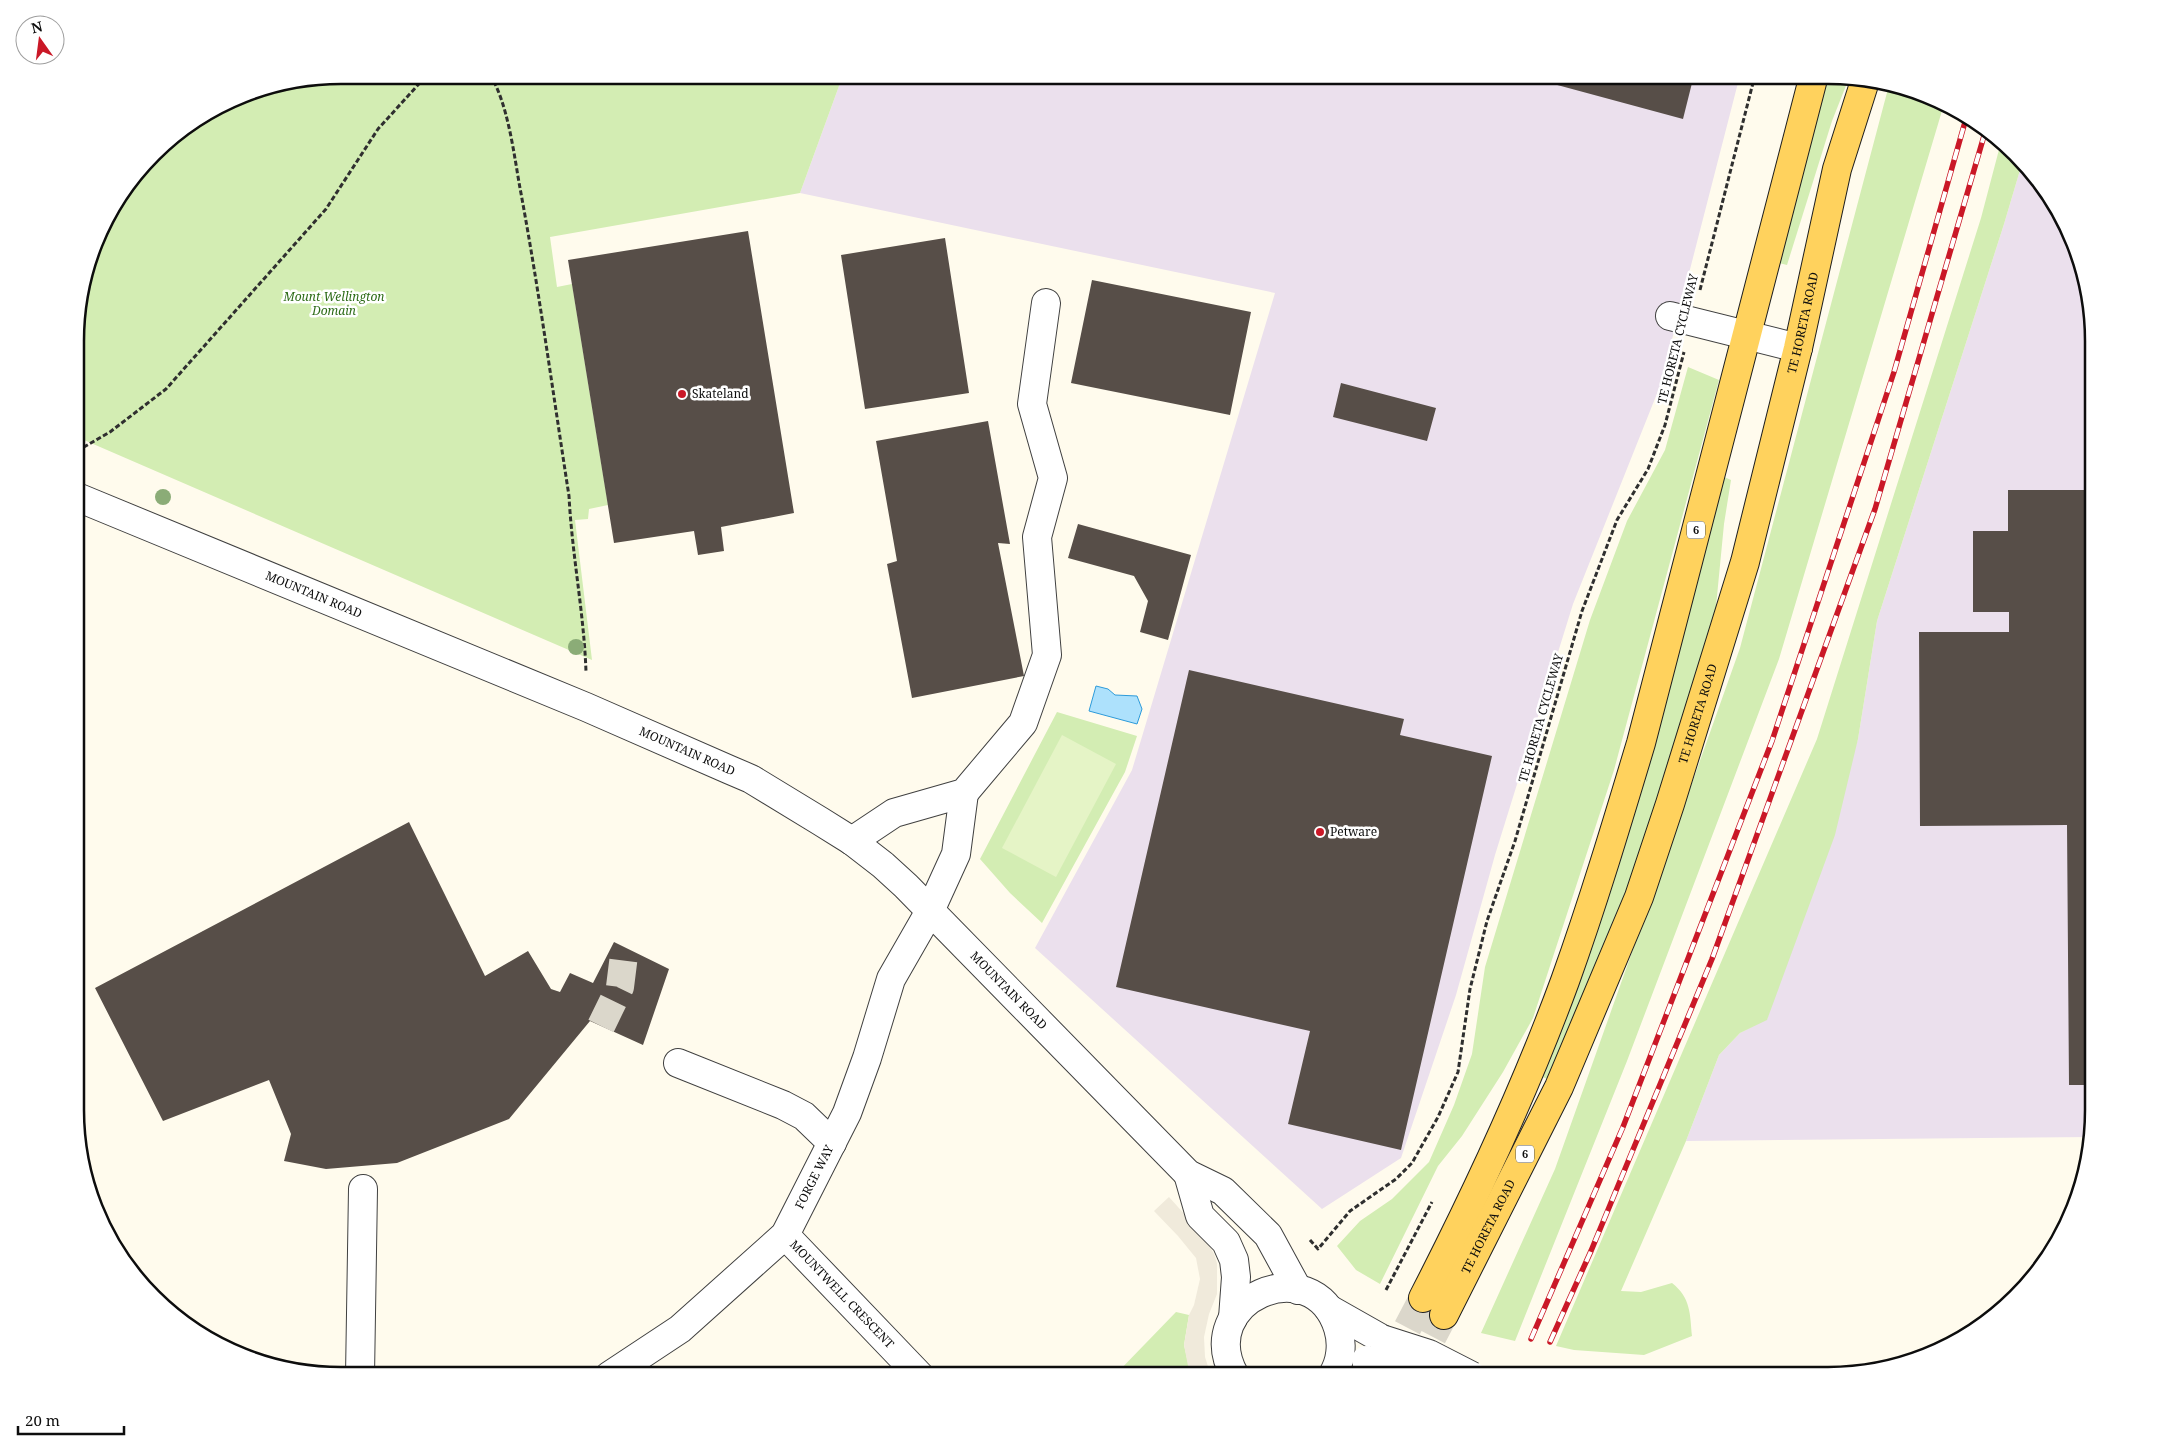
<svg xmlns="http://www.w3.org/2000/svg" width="2169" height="1451" viewBox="0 0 2169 1451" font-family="'Noto Serif',serif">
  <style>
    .industrial { fill: #ebe0ed }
    .green { fill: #d3edb3 }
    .pitch { fill: #e5f4c6 }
    .plaza { fill: #f0eadb }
    .water { fill: #ade1fc; stroke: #2d9bda }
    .building { fill: #574e48 }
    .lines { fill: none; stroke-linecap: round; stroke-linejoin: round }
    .minor-tunnel { stroke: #dbd7cb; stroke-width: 28; stroke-dasharray: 28 14; stroke-linecap: butt }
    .major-tunnel { stroke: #dbd7cb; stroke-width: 28; stroke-dasharray: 28 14; stroke-linecap: butt }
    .minor-casing { stroke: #404040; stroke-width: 30 }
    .major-casing { stroke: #1e1e1e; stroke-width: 30 }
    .path { stroke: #2f2f2f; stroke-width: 3; stroke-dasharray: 5 2.5; stroke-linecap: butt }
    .minor { stroke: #fff; stroke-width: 28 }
    .major { stroke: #ffd25d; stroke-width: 28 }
    .rail-casing { stroke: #ca1827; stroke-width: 5.5 }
    .rail { stroke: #fff; stroke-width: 4; stroke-dasharray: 11; stroke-linecap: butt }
    .minor-bridge-casing { stroke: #404040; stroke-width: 30; stroke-linecap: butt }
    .minor-bridge { stroke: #fff; stroke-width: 28 }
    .tree { fill: #8bac77 }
    .poi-dot { fill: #ca1827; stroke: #fff; stroke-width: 2 }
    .labels { text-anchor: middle; stroke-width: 5; stroke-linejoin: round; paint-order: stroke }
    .shield { fill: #fff; stroke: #565656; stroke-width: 1 }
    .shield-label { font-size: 11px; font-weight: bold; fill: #0d0d0d }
    .park-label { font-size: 12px; font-style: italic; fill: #2c6b17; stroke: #fff }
    .street-label { font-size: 12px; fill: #0d0d0d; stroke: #fff }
    .poi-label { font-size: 12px; fill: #0d0d0d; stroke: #fff; text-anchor: start }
    .rim { fill: none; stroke: #0d0d0d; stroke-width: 2.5 }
  </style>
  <rect width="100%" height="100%" fill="#fffbed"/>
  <!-- industrial -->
  <path class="industrial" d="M843,75h897l-80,311 -87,218 -78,251 -39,140 -55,163 -79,51 -287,-261 97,-178 143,-477 -475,-100z
    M2023,160l36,48 26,63 8,52v805l-1,9 -406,4 33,-86 21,-22 27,-14 91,-280 19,-118 127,-397z"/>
  <!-- green -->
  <path class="green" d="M340,75h503l-43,118 -250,44 7,50 15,-3 36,221 -19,4 -1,10 -13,1 17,140 -515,-223v-131l26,-83 62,-82 74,-46z
    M1827,75l22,3 -17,43 -45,144 -8,-2z
    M1889,85l25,4 30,15 -165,555 -152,402 -112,280 -34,-8 74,-164 185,-521z
    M2001,142l22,18 -19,64 -127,397 -19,118 -23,96 -68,185 -27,13 -21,22 -33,86 -65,150 20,1 31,-9c19,15 18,31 20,53l-48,19 -70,-5 -18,-4 261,-607 164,-521z
    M1688,367l31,13 -105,390 -81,248 -30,54 -41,64 -24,30 -58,118 -24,-14 -19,-24 23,-25 32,-22 37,-37 25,-57 18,-51 13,-87 105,-347 37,-99 38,-71z
    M1722,476l9,4 -7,44 -10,103 -51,175 -113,278 -13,-5z
    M1057,712l80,24 -12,36 -83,151 -32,-30 -30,-34z
    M1176,1312l13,3 -5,30 7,31h-77z"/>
  <!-- pitch -->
  <path class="pitch" d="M1062,735l54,29 -60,113 -54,-29z"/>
  <!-- plaza -->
  <path class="plaza" d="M1169,1197l35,39 10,18 3,9v31l-8,20 -5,23 1,20 6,19h-20l-3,-10 -4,-21 5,-30 5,-10 6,-26 -4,-21 -18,-22 -24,-25z"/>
  <!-- water -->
  <path class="water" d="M1096,686l12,3 7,6 22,1 5,13 -5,15 -48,-13z"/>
  <!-- building -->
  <path class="building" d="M1520,75h174l-11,44z
    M748,231l46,282 -73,14 3,24 -26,4 -4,-24 -80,12 -46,-283z
    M945,238l24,155 -104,16 -24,-154z
    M1092,280l159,32 -21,103 -159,-32z
    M1341,383l95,25 -9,33 -94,-24z
    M988,421l22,123 -12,-1 26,133 -112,22 -25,-134 10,-3 -21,-120z
    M2008,490h85v595h-24l-2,-260 -147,1 -1,-194h90v-20h-36v-81h35z
    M1078,524l113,31 -23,85 -28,-8 8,-31 -14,-25 -66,-18z
    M1189,670l215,49 -4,16 92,21 -91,394 -113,-26 22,-93 -194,-44z
    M409,822l76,154 43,-25 23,38 9,3 10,-19 23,10 21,-41 55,27 -26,76 -53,-24 -81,98 -112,44 -71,6 -42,-8 7,-27 -22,-54 -106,41 -68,-133z"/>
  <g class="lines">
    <!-- minor-tunnel -->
    <path class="minor-tunnel" d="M601,1026l19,-39 5,-40"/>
    <!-- major-tunnel -->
    <path class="major-tunnel" d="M1388,1365l35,-67
      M1413,1374l31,-59"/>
    <!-- minor casing -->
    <g class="minor-casing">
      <g id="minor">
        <path d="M1670,316l128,32"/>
        <path id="s1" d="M77,497l509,210 144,63 21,9 69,42 32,20 31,24 23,21 282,288 35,17 45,44 30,55"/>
        <path d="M852,841l42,-28 70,-20 59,-70 24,-68 -10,-118 16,-59 -21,-74 14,-101"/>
        <path d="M678,1063l105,42 21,11 28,27"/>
        <path d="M1188,1174l12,42 26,26 8,18 2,17 -3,41"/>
        <path id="s2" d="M785,1235l135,141"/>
        <path d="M1329,1309l53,30"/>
        <path d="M360,1376l3,-187"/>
        <path id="s3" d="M609,1376l71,-47 105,-94 62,-122 20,-55 24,-79 39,-68 26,-57 8,-61"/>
        <path d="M1235,1376c-43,-76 78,-128 103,-48 5,16 3,34 -6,48"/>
      </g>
    </g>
    <!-- major casing -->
    <g class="major-casing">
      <g id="major">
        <path d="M1423,1298c53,-103 102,-208 142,-317 28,-78 52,-158 76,-238l173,-668"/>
        <path id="s4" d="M1444,1315l115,-228 80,-190 31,-93 75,-242 53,-214 39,-179 28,-88"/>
      </g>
    </g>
    <!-- path -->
    <path class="path" d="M490,75c18,28 24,80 30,113 19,102 33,205 49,308 3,59 15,117 17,176
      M1700,290l55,-215
      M77,451l33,-19 56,-43 160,-180 52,-80 49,-54
      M1310,1240l8,9 32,-38 46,-32 16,-16 26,-46 20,-45 12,-83 17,-68 28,-80 67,-230 35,-91 31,-51 17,-44 19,-73
      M1386,1290l46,-88"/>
    <!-- minor -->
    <use href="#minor" class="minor"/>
    <!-- major -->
    <use href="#major" class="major"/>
    <!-- rail casing -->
    <g class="rail-casing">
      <path id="rail" d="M1531,1339l92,-212 149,-386 122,-369 73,-257
        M1550,1342l41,-91 121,-292 163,-450 111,-380"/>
    </g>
    <!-- rail -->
    <use href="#rail" class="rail"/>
    <!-- minor-bridge casing -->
    <g class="minor-bridge-casing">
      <path id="minor-bridge" d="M1382,1339l47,15 43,22
        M1366,1360l48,16"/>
    </g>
    <!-- minor-bridge -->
    <use href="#minor-bridge" class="minor-bridge"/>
  </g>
  <!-- trees -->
  <g class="tree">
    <circle cx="163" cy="497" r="8"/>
    <circle cx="576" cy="647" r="8"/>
  </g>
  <!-- markers -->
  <g class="poi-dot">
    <circle cx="682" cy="394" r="5"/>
    <circle cx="1320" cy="832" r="5"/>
  </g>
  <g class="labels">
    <!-- shield labels -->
    <g class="shield">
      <rect x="1687" y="521.5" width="18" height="17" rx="4"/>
      <rect x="1516" y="1145.5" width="18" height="17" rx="4"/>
    </g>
    <g class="shield-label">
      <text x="1696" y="534">6</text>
      <text x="1525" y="1158">6</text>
    </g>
    <!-- park labels -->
    <g class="park-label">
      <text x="334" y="301">Mount Wellington<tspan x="334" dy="14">Domain</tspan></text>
    </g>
    <!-- street labels -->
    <g class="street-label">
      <text dy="4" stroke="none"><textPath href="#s4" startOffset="1059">TE HORETA ROAD</textPath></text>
      <text transform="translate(1678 339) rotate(-76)" y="4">TE HORETA CYCLEWAY</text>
      <text dy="4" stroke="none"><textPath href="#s1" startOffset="256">MOUNTAIN ROAD</textPath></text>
      <text dy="4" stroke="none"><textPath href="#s4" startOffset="654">TE HORETA ROAD</textPath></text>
      <text transform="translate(1541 718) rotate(-74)" y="4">TE HORETA CYCLEWAY</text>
      <text dy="4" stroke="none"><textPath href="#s1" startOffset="661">MOUNTAIN ROAD</textPath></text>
      <text dy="4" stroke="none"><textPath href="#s1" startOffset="1066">MOUNTAIN ROAD</textPath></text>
      <text dy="4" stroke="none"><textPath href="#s3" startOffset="291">FORGE WAY</textPath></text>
      <text dy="4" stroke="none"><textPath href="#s4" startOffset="99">TE HORETA ROAD</textPath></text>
      <text dy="4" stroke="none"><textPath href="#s2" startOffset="82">MOUNTWELL CRESCENT</textPath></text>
    </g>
    <!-- poi labels -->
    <g class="poi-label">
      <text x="692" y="398">Skateland</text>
      <text x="1330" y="836">Petware</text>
    </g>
  </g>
  <!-- crop -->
  <path d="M0 0H2169V1451H0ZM341 84H1828A257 257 0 0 1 2085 341V1110A257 257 0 0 1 1828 1367H341A257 257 0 0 1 84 1110V341A257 257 0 0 1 341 84Z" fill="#fff" fill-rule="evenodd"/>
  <path class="rim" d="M341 84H1828A257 257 0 0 1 2085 341V1110A257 257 0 0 1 1828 1367H341A257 257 0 0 1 84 1110V341A257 257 0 0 1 341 84Z"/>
  <!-- north arrow -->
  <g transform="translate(40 40) rotate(346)"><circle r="24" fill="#ffffff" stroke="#9e9e9e"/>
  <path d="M0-4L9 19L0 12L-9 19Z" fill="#ca1827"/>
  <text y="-8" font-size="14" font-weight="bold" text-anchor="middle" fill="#0d0d0d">N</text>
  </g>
  <!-- scale -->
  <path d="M18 1426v8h106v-8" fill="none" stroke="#0d0d0d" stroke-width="2.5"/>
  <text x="25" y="1426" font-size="15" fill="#0d0d0d" stroke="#ffffff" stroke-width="4" paint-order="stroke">20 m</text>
</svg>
